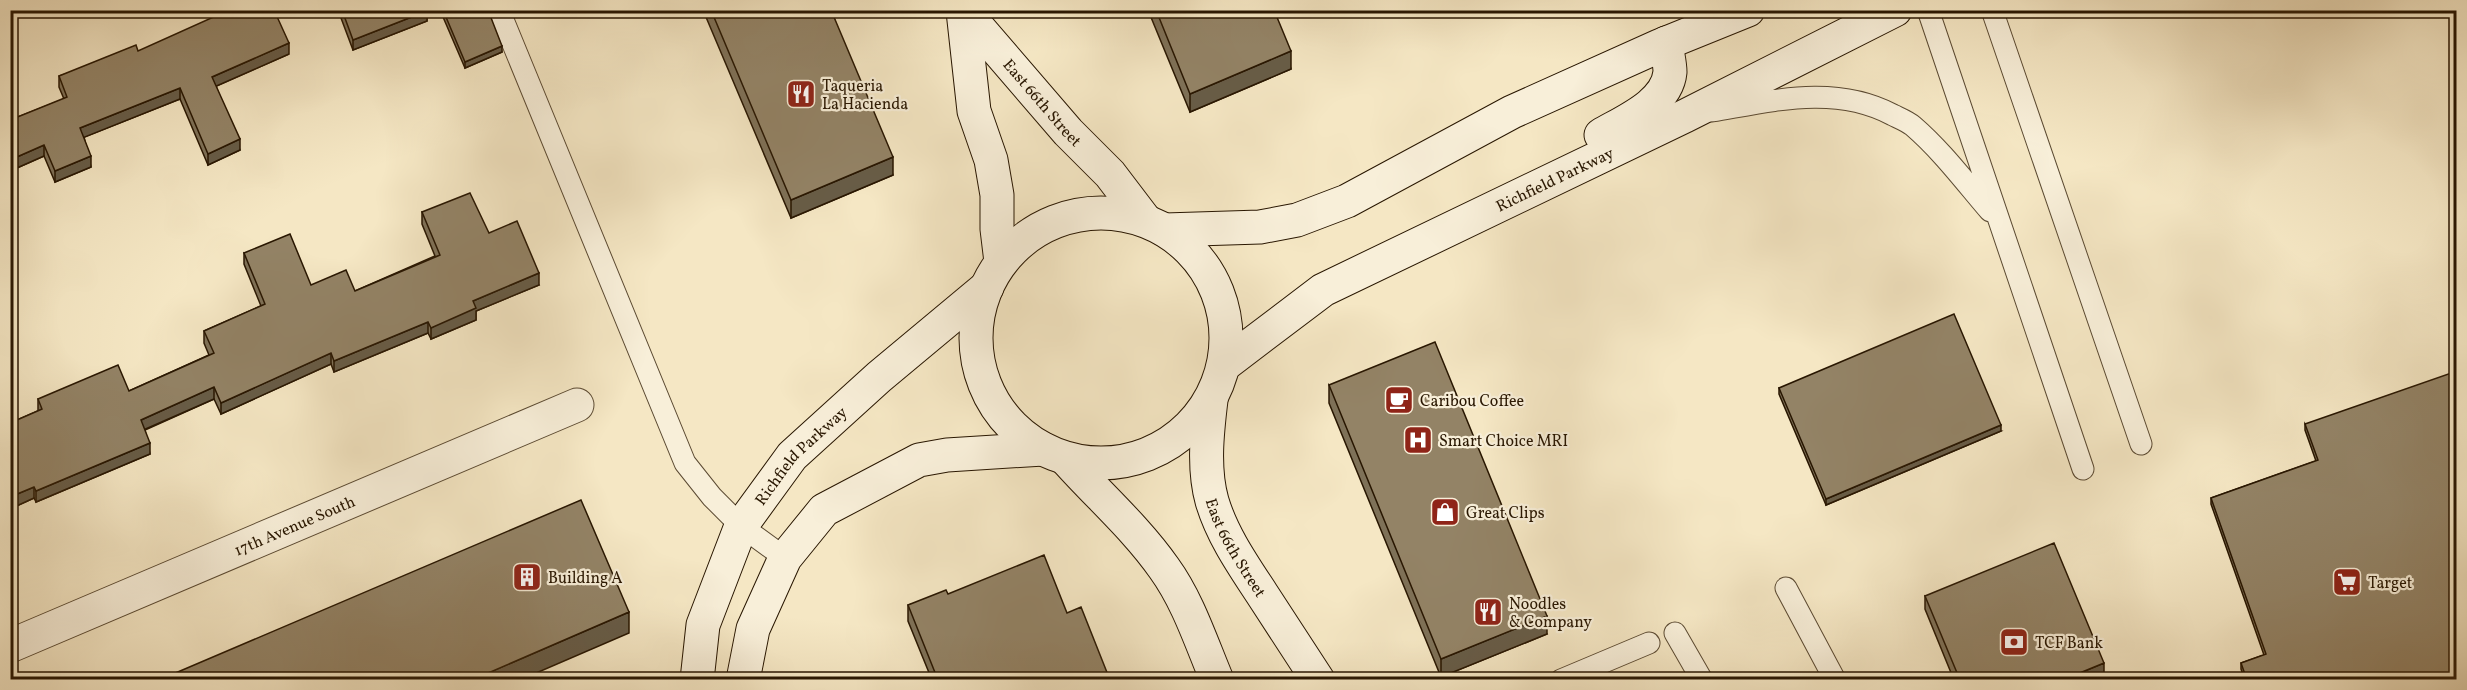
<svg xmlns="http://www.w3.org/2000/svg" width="2467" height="690" viewBox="0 0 2467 690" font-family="Vollkorn,serif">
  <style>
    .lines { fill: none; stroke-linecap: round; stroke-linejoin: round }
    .lane-casing { stroke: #5b4a32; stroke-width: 23 }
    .street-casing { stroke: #5b4a32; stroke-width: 35 }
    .secondary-casing { stroke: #281601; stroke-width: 35 }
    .lane { stroke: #f8efd9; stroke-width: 21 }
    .street { stroke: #f8efd9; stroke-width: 33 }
    .secondary { stroke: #f8efd9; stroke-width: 33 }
    .wall { fill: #7e7158; stroke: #281601; stroke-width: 1.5 }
    .shaded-wall { fill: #675c47; stroke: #281601; stroke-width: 1.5 }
    .building { fill: #938366; stroke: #281601; stroke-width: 1.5 }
    .labels { text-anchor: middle; stroke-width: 4.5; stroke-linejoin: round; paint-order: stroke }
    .poi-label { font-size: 16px; fill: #281601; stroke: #f8efd9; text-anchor: start }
    .street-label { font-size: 16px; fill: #281601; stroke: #f8efd9 }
  </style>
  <rect width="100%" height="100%" fill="#f5e7c4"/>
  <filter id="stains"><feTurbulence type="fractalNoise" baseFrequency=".00333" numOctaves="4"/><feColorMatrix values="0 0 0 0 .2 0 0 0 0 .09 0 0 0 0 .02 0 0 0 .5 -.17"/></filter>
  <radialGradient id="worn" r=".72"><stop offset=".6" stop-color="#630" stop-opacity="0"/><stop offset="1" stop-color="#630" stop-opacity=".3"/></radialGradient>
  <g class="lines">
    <!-- lane casing -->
    <g class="lane-casing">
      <path id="lane" d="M499,10l186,453 27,34 29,29 44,32
        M1928,10l155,459
        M1992,10l149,434
        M1712,111c60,-10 123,-27 181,4 6,3 14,6 20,11 29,25 52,56 77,85
        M1786,588l49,92
        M1675,633l27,47
        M1561,680l88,-37"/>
    </g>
    <!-- street casing -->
    <g class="street-casing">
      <g id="street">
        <path id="s1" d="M10,646l567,-241"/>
      </g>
    </g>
    <!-- secondary casing -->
    <g class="secondary-casing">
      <g id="secondary">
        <path id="s2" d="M963,10l105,122 42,42 35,46"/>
        <path d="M963,11l11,100 17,49 6,35v34l4,33"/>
        <path d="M1601,135c24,-14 66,-31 69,-63 0,-9 -3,-20 -4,-29"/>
        <circle cx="1101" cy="338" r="125"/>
        <path d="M1165,230l95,-3 37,-7 50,-19 165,-89 147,-66 89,-36"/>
        <path id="s3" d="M1224,365l99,-75 362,-174 210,-106"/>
        <path id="s4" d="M1211,400c-4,33 -8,69 1,101 10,34 31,64 50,93 19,29 37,57 56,86"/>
        <path d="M1066,459c32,36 70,69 98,109 24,33 37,74 53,112"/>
        <path id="s5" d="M697,680l6,-55 38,-99 51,-70 87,-79 108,-90"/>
        <path d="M743,680l10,-51 32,-71 39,-48 95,-50 28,-5 96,-6"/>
      </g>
    </g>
    <!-- lane -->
    <use href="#lane" class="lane"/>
    <!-- street -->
    <use href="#street" class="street"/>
    <!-- secondary -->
    <use href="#secondary" class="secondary"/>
  </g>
  <!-- wall -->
  <path class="wall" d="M338,10h89v11l-74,29z
    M440,10h48l14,42 -37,16z
    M703,10h128l62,165 -102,43z
    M1148,10h126l17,59 -101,43z
    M138,51l151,3 -73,32 24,64 -32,15 -28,-66 -96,38 7,30 -36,15 -11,-26 -34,15v-51l54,-21 -5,-12v-11z
    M422,212l67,21 50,52 -63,26v9l-45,19 -3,-6 -94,39 -3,-8 -110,50 -7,-15 -69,31 5,24 -114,48 -2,-4 -24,11v-86l28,-12v-12l91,-8 80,-36 -5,-12v-12l57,-25 -17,-42v-11l67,32 44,6 80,-35 -13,-32z
    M1329,385l218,249 -106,43 -112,-274z
    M1779,388l222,43 -175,74 -47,-111z
    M2305,424l152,256h-212l-4,-11v-6l23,-8 -53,-151v-6l105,-37 -11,-31z
    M948,594l119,19 43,67h-178l-24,-59v-16z
    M1925,596l179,80 -10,4h-140l-29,-71z"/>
  <!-- shaded-wall -->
  <path class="shaded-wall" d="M427,11v10l-74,29v-10z
    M289,43v11l-77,34v-11z
    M502,46v6l-37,16v-6z
    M1291,51v18l-101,43v-18z
    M180,88v11l-100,40v-11z
    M240,139v11l-32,15v-11z
    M44,145v11l-34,15v-11z
    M91,156v11l-36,15v-11z
    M893,157v18l-102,43v-18z
    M539,273v12l-63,26v9l-45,19v-11l42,-27z
    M428,322v11l-94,39v-11z
    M331,353v11l-110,50v-11z
    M214,387v12l-73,32v-11z
    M2001,425v6l-175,74v-6z
    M150,443v11l-114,48v-11z
    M34,487v11l-24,11v-12z
    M629,612v21l-109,47h-48z
    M1547,616v18l-106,43v-18z
    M2104,663v13l-10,4h-24v-3z"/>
  <!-- building -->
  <path class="building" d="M229,10h45l15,33 -77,34 28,62 -32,15 -28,-66 -100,40 11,28 -36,15 -11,-26 -34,15v-40l57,-23 -8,-21 77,-31 2,6z
    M342,10h85v1l-74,29z
    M443,10h45l14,36 -37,16z
    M711,10h120l62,147 -102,43z
    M1156,10h118l17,41 -101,43z
    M470,193l19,40 28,-12 22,52 -66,28 3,7 -45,20 -3,-6 -94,39 -3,-8 -110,50 -7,-16 -73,33 9,23 -114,48 -2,-4 -24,10v-60l2,-1 -2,-4v-9l32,-14 -4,-10 80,-34 11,26 85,-38 -10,-22 61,-27 -21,-51 46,-19 21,51 35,-15 9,21 85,-36 -18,-43z
    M1954,314l47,111 -175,74 -47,-111z
    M1435,342l112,274 -106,43 -112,-274z
    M2457,371v309h-210l-6,-17 25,-9 -55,-156 107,-38 -13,-36z
    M581,500l48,112 -157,68h-313z
    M2054,543l50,120 -34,14 1,3h-111l-35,-84z
    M1044,555l23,58 14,-6 29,73h-172l-30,-75 38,-15 2,4z"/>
  <!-- icons -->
  <defs>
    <g id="restaurant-square" transform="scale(1.5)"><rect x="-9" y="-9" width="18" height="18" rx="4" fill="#8f2418" stroke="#f8efd9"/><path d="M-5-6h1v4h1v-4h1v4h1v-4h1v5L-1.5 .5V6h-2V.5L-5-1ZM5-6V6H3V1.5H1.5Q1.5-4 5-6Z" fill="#fff"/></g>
    <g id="cafe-square" transform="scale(1.5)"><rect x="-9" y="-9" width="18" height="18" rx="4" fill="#8f2418" stroke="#f8efd9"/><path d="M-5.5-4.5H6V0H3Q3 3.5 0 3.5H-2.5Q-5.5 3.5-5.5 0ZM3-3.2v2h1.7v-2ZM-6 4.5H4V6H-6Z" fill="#fff"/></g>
    <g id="hospital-square" transform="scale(1.5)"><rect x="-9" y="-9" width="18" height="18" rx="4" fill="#8f2418" stroke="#f8efd9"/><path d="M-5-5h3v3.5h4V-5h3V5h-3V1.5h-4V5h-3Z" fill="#fff"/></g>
    <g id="shop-square" transform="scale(1.5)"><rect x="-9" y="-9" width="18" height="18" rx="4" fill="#8f2418" stroke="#f8efd9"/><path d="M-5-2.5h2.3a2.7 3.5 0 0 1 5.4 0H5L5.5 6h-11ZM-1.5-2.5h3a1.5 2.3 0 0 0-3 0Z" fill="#fff"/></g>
    <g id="building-square" transform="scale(1.5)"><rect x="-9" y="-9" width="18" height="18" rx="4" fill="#8f2418" stroke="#f8efd9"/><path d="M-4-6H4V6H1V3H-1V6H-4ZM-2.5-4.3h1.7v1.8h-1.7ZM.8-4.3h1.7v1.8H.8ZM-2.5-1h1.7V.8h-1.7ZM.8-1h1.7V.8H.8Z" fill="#fff"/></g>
    <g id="supermarket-square" transform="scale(1.5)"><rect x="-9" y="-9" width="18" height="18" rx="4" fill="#8f2418" stroke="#f8efd9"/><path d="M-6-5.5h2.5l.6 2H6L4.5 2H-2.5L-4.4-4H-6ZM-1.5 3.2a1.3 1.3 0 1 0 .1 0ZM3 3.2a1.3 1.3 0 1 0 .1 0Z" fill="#fff"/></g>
    <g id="bank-square" transform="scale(1.5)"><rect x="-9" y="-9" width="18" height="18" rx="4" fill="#8f2418" stroke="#f8efd9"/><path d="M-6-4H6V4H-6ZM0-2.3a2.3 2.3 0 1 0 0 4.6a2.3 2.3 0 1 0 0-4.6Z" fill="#fff"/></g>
  </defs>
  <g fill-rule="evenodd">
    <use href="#restaurant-square" x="801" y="94"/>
    <use href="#cafe-square" x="1399" y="400"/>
    <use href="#hospital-square" x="1418" y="440"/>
    <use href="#shop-square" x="1445" y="512"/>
    <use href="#building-square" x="527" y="577"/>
    <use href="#supermarket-square" x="2347" y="582"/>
    <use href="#restaurant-square" x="1488" y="612"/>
    <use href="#bank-square" x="2014" y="642"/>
  </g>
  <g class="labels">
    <!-- poi labels -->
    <g class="poi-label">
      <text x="822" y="91">Taqueria<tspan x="822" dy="18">La Hacienda</tspan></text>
      <text x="1420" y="406">Caribou Coffee</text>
      <text x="1439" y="446">Smart Choice MRI</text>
      <text x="1466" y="518">Great Clips</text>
      <text x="548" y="583">Building A</text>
      <text x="2368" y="588">Target</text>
      <text x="1509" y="609">Noodles<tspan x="1509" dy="18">&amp; Company</tspan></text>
      <text x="2035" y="648">TCF Bank</text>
    </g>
    <!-- street labels -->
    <g class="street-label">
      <text dy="6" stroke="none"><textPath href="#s2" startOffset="122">East 66th Street</textPath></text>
      <text dy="6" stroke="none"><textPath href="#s3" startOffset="381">Richfield Parkway</textPath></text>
      <text dy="6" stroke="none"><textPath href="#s5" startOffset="254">Richfield Parkway</textPath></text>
      <text dy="6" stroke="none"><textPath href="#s1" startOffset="309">17th Avenue South</textPath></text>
      <text dy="6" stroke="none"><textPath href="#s4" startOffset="154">East 66th Street</textPath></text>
    </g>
  </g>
  <!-- margin -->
  <rect width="2467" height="690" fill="none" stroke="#f5e7c4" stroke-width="36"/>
  <rect x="12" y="12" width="2443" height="666" fill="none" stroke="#281601" stroke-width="3"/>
  <rect x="18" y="18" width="2431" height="654" fill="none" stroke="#281601" stroke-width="1.5"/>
  <rect width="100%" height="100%" filter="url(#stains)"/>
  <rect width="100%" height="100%" fill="url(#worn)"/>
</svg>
